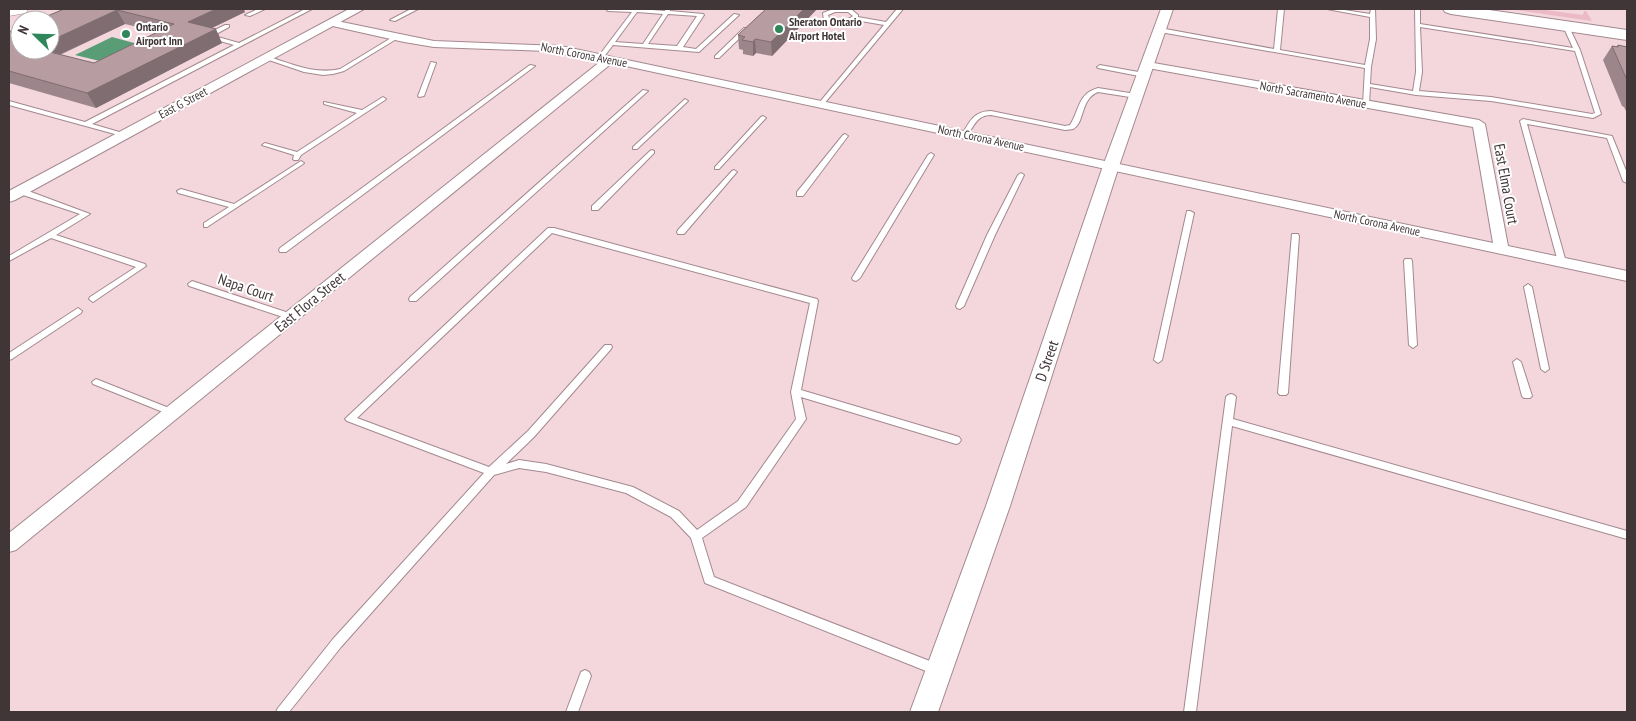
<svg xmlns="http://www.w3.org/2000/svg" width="1636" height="721" viewBox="0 0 1636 721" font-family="'PT Sans Narrow',sans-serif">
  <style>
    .green { fill: #ebbac6 }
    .water { fill: #599d76 }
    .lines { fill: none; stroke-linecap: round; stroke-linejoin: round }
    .service-casing { stroke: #a3898f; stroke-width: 2 }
    .minor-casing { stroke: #a3898f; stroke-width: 2 }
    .tertiary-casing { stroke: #a3898f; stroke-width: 2 }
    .primary-casing { stroke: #a3898f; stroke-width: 2 }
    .motorway-casing { stroke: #a3898f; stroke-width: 1 }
    .service { fill: #fff; fill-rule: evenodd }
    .minor { fill: #fff; fill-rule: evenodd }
    .tertiary { fill: #fff; fill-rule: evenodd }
    .primary { fill: #fff; fill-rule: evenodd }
    .motorway { fill: #fff; fill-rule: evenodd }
    .wall { fill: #9d868b; fill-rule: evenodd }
    .shaded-wall { fill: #806d71 }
    .building { fill: #b79ca2; stroke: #806d71 }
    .poi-dot { fill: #2e865a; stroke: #fff; stroke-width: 2 }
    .labels { text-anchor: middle; stroke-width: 4; stroke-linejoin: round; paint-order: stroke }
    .far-poi-label { font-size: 12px; font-weight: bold; fill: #403537; stroke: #fff; text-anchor: start }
    .far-street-label { font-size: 12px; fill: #403537; stroke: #fff }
    .street-label { font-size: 15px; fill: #403537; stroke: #fff }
  </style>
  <rect width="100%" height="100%" fill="#f3d7dd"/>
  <!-- green -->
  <path class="green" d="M1508,9h30l45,6 1,-4h2l6,10z"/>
  <!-- water -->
  <path class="water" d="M112,37l33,9 -37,17 -33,-8z"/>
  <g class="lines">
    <!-- service casing -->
    <g class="service-casing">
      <path id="service" d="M258,9h7l-15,7 -5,-1z
        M305,9h7l-220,115 34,10v2h-4l-113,-31v-4l76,21 149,-77 -21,-6v-8l12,-6h4v2l-11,6v4l21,6z
        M411,9h7l-23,12 -5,-1z
        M606,9h33l26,2 1,-2h3l1,2 33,3 1,1 -21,32 13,2 38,-35 5,1 -40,37 -86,-7 -10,13 -2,1 -3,-2 34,-45 -24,-1zM637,12l26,2 -20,30 -28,-2zM668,14l29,2 -20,30 -29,-2z
        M833,9h18l7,6v2l28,5 11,-13h6l-80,96h-4v-2l65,-78 -29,-5 -13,4h-8l-10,-4 -1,-7zM835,12h13l5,4c-8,6 -16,6 -24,2l-1,-3z
        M1278,9h6l-4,41 85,15 5,-26v-22l-43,-8h11l32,5 1,-5h4l1,30 -5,28 -1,17 43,7 3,-19 -1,-63h5v15l153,24 -10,-22 5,-1 12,25 21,64 -8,4 -102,-17 -75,-6 -46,-8 -1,17 -3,2 -3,-2 2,-36 -205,-36 -3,-2 3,-2 114,21zM1420,27l155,24 20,62 -3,1 -101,-17 -72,-6 3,-19z
        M744,28l5,1 -30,29h-4v-2z
        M396,35l3,2 -1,1 -54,33 -11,3 -10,1 -19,-3 -41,-14 3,-2c24,7 48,19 74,13z
        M431,62l5,1 -12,33 -5,1 -1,-1z
        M530,65l5,1 -249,186h-6l-1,-2 1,-2z
        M1100,65l44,8 3,2 -3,2 -46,-9 -1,-1z
        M1098,88l38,6 3,2 -3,2 -38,-6c-18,7 -13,31 -25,37 0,0 -7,1 -8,1l-74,-15c-14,0 -17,11 -24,21l-2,1 -3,-2c7,-13 12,-24 29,-24l74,15 5,-1c10,-15 7,-31 28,-37z
        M643,90l5,1 -232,210h-6l-1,-2 1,-2z
        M383,97l3,2 -1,1 -84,55 -3,5h-4l-1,-1 1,-4 -32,-10 3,-2 32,9 60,-39 -33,-9v-2l38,8z
        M685,99l3,2 -1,1 -50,47h-4v-2z
        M763,116l3,2 -1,1 -46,50h-4v-2l46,-50z
        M1523,119l89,17 15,37v10l-4,-2 -16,-43 -80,-14 39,138 -1,2h-3l-4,-2 -38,-141z
        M845,134l3,2 -45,60h-6v-4l46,-57z
        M652,150l2,1v2l-56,57h-6v-4l58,-55z
        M931,153l3,2 -74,123 -4,3 -3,-1 -1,-2 76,-123z
        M301,161l3,2 -1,1 -96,63h-3v-4l25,-16 -51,-14 -1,-2 4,-2 53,15z
        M734,170l3,2 -1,1 -52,61h-6l-1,-2 1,-2 54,-59z
        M1021,173l3,2 -29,60 -31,71 -4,3 -3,-1 -1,-2 31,-71 31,-60z
        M17,189h6l67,25 -34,21 89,29 1,2 -53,36 -4,-3 1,-2 46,-30 -85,-29 -42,23v-5l71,-42 -63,-21z
        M1187,211h3l4,2 -32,147 -4,3 -4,-3z
        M548,228h6l263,71 1,2 -17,89 158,47 2,3 -2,3 -3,1 -155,-47 5,22 -60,88 -44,31 12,39 226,88 2,4 -2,4 -4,2 -231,-92 -14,-45 -20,-21 -45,-24 -80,-21 -27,-4 -25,7 -153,172 -52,65h-13l2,-4 55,-69 151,-166 -137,-52 -2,-2 2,-2zM552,233l258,70 -19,89 5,27 -58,82 -41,29 -18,-19 -46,-24 -87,-23 -27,-4 -13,4 28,-27 77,-88 1,-2 -1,-2h-6l-77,86 -39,36 -132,-49z
        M1292,234h6l1,2 -11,157 -2,2h-6l-2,-2z
        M1405,259h6l1,2 5,84 -4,3 -4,-3 -5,-84z
        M192,281l103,34 1,2 -1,2h-6l-100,-33 -1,-2z
        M1528,284l4,3 17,82 -4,3 -4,-3 -17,-82z
        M78,308l4,3 -1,2 -69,46 -3,1v-7z
        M1517,359l4,3 11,34 -2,2h-6l-2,-2 -9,-34z
        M96,379l78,31 2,2 -2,2h-6l-75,-30 -1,-2z
        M1231,394l3,1 2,2 -3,22 394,112v8l-395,-113 -36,286h-12l42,-315 2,-2z
        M585,670l4,2 2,4 -13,36h-12l15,-40z"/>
    </g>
    <!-- minor casing -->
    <g class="minor-casing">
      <path id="minor" d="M332,20l102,21 127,5 932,197 -20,-116 -325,-59 -5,-3 5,-3 331,58 6,4 23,122 119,25v10l-1015,-218 -596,487 -7,2v-19l592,-472 -54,-10 -113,-4 -30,-5 -76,-17v-4z"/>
    </g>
    <!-- tertiary casing -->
    <g class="tertiary-casing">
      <path id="tertiary" d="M349,9h15l-349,191 -6,2v-11z
        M1161,9h12l-54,157 -109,340 -72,206h-28l76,-206 117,-340z"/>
    </g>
    <!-- primary casing -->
    <g class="primary-casing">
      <path id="primary" d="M1443,9h39l145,21v10l-176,-26 -6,-2z"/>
    </g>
    <!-- motorway casing -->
    <g class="motorway-casing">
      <path id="motorway" d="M9,9h19l-2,4 -17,3z"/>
    </g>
    <!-- service -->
    <use href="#service" class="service"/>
    <!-- minor -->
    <use href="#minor" class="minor"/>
    <!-- tertiary -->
    <use href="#tertiary" class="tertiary"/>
    <!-- primary -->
    <use href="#primary" class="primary"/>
    <!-- motorway -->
    <use href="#motorway" class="motorway"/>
  </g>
  <!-- wall -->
  <path class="wall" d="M64,9l181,3 -33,16 10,15 -126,65 -87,-25v-51zM125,24l33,8 -64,31 -34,-8z
    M766,9h51l-45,47 -16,-3 -3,3 -10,-2v-4l-4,-1 -1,-14z
    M1618,45l9,2v66l-3,-6 -2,-1 -19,-46 9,-14 4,1z"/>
  <!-- shaded-wall -->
  <path class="shaded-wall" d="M216,9h28l1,3 -50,24 -7,-14z
    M804,9h13l-45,47 -1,-14z
    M117,10l8,14 -82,38 -8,-12h15v-9z
    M216,29l6,14 -126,65 -9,-15z
    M755,39l1,14 -3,3v-14z"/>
  <!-- building -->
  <path class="building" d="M64,9h152l-28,13 28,7 -129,64 -78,-22v-39l11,-5v23h22l52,13 80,-39 -57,-14 -67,31v-21h-12z
    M766,9h38l-33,33 -16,-3 -2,3 -11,-2 3,-3 -7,-2z
    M1618,45l9,2v33l-15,-34 6,1z"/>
  <!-- markers -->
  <g class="poi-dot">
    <circle cx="779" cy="29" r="5"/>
    <circle cx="126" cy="34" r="5"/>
  </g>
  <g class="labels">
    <!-- far-poi labels -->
    <g class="far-poi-label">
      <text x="789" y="26">Sheraton Ontario<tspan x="789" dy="14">Airport Hotel</tspan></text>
      <text x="136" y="31">Ontario<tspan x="136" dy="14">Airport Inn</tspan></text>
    </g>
    <!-- far-street labels -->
    <g class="far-street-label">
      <text transform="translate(584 55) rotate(11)" y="4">North Corona Avenue</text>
      <text transform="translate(1313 95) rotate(10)" y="4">North Sacramento Avenue</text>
      <text transform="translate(183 103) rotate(-28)" y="4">East G Street</text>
      <text transform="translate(981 138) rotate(12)" y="4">North Corona Avenue</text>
      <text transform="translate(1377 223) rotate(12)" y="4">North Corona Avenue</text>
    </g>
    <!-- street labels -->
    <g class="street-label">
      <text transform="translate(1506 184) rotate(80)" y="5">East Elma Court</text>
      <text transform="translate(246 288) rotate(19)" y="5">Napa Court</text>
      <text transform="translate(310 302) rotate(-39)" y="5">East Flora Street</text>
      <text transform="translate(1047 361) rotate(-71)" y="5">D Street</text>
    </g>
  </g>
  <!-- border -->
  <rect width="1636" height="721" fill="none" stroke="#403537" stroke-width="20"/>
  <!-- north arrow -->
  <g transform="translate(35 35) rotate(293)"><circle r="24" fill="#ffffff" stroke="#b3aeaf"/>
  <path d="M0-4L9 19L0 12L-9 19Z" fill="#2e865a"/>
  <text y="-8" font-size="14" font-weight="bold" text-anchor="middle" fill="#403537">N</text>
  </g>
</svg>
